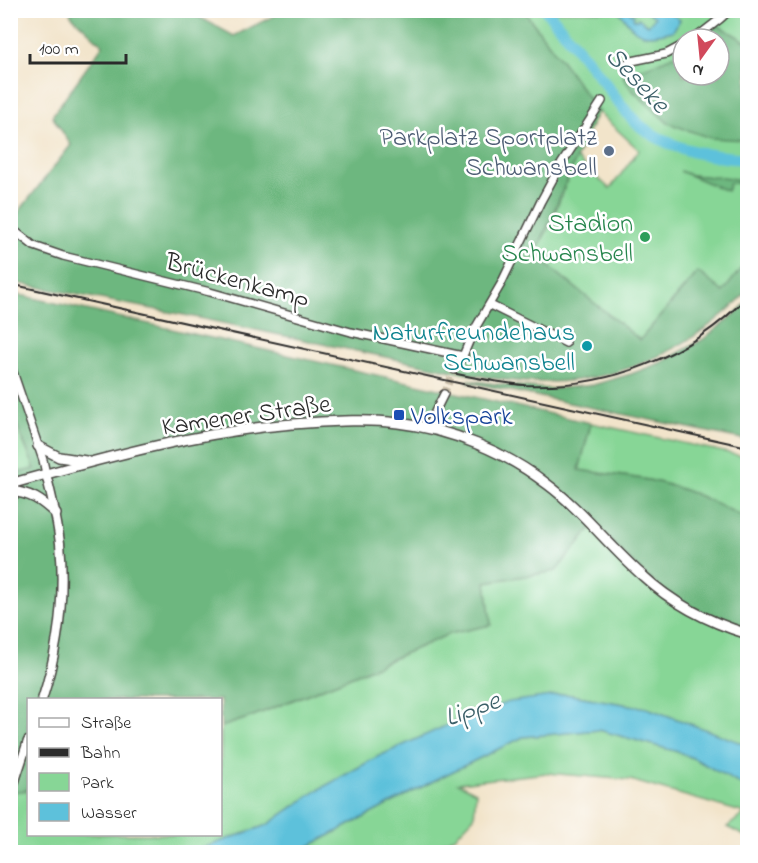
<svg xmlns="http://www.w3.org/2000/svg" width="758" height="863" viewBox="0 0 758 863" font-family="'Indie Flower',sans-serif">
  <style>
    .green { fill: #87d696; stroke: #598060; stroke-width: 1.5 }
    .forest { fill: #6db77f; stroke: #4c7155; stroke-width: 1.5 }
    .water { fill: #5dc1db; stroke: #447683; stroke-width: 1.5 }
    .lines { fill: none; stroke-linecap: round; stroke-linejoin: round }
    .river { stroke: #5dc1db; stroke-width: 12 }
    .minor-tunnel { stroke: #cabfaa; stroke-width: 7; stroke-dasharray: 7 3.5; stroke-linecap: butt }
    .minor-casing { stroke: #494743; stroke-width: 10 }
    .tertiary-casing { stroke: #494743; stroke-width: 11 }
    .secondary-casing { stroke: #494743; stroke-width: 12 }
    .minor { stroke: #fff; stroke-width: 7 }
    .tertiary { stroke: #fff; stroke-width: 8 }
    .secondary { stroke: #fff; stroke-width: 9 }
    .rail { stroke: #2b2b2b; stroke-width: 2 }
    .service-dot { fill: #5c6f8a; stroke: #fff; stroke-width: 2 }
    .leisure-dot { fill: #2e9e5b; stroke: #fff; stroke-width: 2 }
    .culture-dot { fill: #0f9aa8; stroke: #fff; stroke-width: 2 }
    .transit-dot { fill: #1a4fb4; stroke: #fff; stroke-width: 2 }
    .labels { text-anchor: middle; stroke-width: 5; stroke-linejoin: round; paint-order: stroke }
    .service-label { font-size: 26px; fill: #4e5e75; stroke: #fff; text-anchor: end }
    .leisure-label { font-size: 26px; fill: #27864d; stroke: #fff; text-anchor: end }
    .street-label { font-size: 26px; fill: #2b2b2b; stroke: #fff }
    .culture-label { font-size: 26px; fill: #0d838f; stroke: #fff; text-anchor: end }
    .transit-label { font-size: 26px; fill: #164399; stroke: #fff; text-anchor: start }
    .water-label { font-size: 27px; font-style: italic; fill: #3c6069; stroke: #fff }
  </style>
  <rect width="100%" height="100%" fill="#fff"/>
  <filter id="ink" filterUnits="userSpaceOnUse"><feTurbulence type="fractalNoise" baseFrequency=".0167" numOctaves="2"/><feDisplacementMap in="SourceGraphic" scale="12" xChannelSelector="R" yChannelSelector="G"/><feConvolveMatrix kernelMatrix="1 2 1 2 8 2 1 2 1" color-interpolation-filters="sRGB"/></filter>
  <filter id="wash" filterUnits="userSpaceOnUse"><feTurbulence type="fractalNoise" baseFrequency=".008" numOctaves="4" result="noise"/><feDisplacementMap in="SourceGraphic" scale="24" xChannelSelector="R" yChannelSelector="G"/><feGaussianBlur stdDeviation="1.35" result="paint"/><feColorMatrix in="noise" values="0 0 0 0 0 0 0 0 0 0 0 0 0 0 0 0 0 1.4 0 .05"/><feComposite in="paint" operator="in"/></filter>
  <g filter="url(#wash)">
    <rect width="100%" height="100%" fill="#f2e4ca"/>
    <!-- green -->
    <path class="green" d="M524,11h223v31l-30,-17 -17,14h-17v13l-24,10 82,78h6v40l-57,-5 37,15 3,-8 17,2v77l-24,31 -26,-20 -57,68 -105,-85 17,-35 24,-62 34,31 29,-39 -41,-38 -31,-44z
      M10,411l25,58 -24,5z
      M591,423l156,34v62c-23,-12 -46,-24 -72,-32 -31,-10 -65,-12 -96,-17z
      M594,524l153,106v115l-100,-37 -82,-14 -247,96 -51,35 -64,23 -25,4h-167l-1,-60 18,-2v44h192l1,-107 27,-9 112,-45 89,-39 42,-9 -5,-43 70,-11z
      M599,730l79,22 17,7 52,29v49l-20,-10 18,-14 -115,-33 -83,-7 -89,10 18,9 -2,25 -18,19 -31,16h-127l141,-74 84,-41z"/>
    <!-- forest -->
    <path class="forest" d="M394,10l130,1 43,57 31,44c-24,46 -41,96 -63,143l105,85 58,-68 25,20 24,-31v31c-52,54 -122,89 -199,90 -29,1 -57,-4 -86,-9l-278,-58 -173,-33 -1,-59 61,-78 -19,-29 51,-71 -32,-30 -1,-4h118l46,25 49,-25h50l14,4 32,2z
      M717,25l30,17v98l-37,-2 -42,-15 -37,-34 -8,-13 60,-24v23h36v-36h-19z
      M680,171l10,4 57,5v4l-17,-1 -3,8z
      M11,293l580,130 -12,47c32,5 66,7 96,17 26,8 49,20 72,32v111c-25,-9 -52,-19 -75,-34 -29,-20 -53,-47 -78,-72l-38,47 -70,11 5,43 -42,9 -89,39 -112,45 -27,9 -1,-27h-192v90l-17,2v-318l24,-5 -24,-58z
      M747,302v138l-279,-58 1,-2 27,4 56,5 41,-4 38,-11 29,-11 42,-23 33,-26z
      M544,845l42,5 3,2h-74z"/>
    <!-- water -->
    <path class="water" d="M619,11h9l6,4 -1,2 1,2 4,1v-2l10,7 7,-8 -9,-6h22l12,9 -7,11c-31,8 -37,5 -54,-20z
      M565,694l82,14 100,37v43l-52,-29 -17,-7 -79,-22 -76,7 -84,41 -141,74h-120l25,-4 64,-23 51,-35 59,-33 86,-39 46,-16z"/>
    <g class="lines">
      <!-- river -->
      <path class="river" d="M546,10c20,24 39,48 58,72 12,16 23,34 39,46 31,23 67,29 105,31"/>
    </g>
  </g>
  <g filter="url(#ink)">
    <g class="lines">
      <!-- minor-tunnel -->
      <path class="minor-tunnel" d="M444,394l12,-28"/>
      <!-- minor casing -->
      <g class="minor-casing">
        <path id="minor" d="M694,39l26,-20 10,-9
          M625,67l2,-4 5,-2 34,-7 17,-9
          M10,225l6,7 18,14 29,10 147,36 141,40 112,24
          M490,305l76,38
          M10,363l33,97 3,14
          M456,366l7,-10 10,-24 28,-48 40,-83 19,-35 42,-65
          M427,428l17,-34"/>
      </g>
      <!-- tertiary casing -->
      <g class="tertiary-casing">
        <path id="tertiary" d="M42,700c16,-50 23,-105 18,-157 -3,-23 -8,-46 -14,-69
          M10,796l18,-55"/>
      </g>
      <!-- secondary casing -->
      <g class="secondary-casing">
        <path id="secondary" d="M38,446l21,11 27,4
          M10,484c97,-27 197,-55 297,-61 30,-2 61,-4 91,0 52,6 108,29 149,61 35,26 62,62 95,91 30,28 66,47 106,59
          M10,491c21,2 31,9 46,23"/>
      </g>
      <!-- minor -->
      <use href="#minor" class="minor"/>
      <!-- tertiary -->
      <use href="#tertiary" class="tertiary"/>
      <!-- secondary -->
      <use href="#secondary" class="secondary"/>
      <!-- rail -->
      <path class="rail" d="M10,284l738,163
        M452,373c24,5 48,10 72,12 83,4 166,-28 224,-89"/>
    </g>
  </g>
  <!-- markers -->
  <circle class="service-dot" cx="609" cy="151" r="6"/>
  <circle class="leisure-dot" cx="645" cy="237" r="6"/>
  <circle class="culture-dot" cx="587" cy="346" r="6"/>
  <rect class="transit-dot" x="393" y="409" width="12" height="12" rx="3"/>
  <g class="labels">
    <!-- service labels -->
    <g class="service-label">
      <text x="597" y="145">Parkplatz Sportplatz<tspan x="597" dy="30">Schwansbell</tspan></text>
    </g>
    <!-- leisure labels -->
    <g class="leisure-label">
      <text x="633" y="231">Stadion<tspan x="633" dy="30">Schwansbell</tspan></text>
    </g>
    <!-- street labels -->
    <g class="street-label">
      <text transform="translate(238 279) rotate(15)" y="9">Brückenkamp</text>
      <text transform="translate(246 414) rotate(-8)" y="9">Kamener Straße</text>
    </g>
    <!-- culture labels -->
    <g class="culture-label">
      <text x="575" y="340">Naturfreundehaus<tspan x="575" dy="30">Schwansbell</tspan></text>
    </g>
    <!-- transit labels -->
    <g class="transit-label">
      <text x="411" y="424">Volkspark</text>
    </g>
    <!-- water labels -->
    <g class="water-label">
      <text transform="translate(638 79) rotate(47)" y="9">Seseke</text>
      <text transform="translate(472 708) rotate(-20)" y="9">Lippe</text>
    </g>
  </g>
  <!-- margin -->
  <rect width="758" height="863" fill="none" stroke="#fff" stroke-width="36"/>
  <!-- legend -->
  <rect x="27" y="698" width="195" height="138" fill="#ffffff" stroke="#aaaaaa" stroke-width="1.5"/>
  <rect x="39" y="718" width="30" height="9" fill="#ffffff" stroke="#aaaaaa" stroke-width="1.5"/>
  <text x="81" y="728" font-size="18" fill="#2b2b2b">Straße</text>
  <rect x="39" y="748" width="30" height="9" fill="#2b2b2b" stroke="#aaaaaa" stroke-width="1.5"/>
  <text x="81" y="758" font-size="18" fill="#2b2b2b">Bahn</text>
  <rect x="39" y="773" width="30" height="18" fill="#87d696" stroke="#aaaaaa" stroke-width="1.5"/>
  <text x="81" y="788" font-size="18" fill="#2b2b2b">Park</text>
  <rect x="39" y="803" width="30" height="18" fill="#5dc1db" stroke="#aaaaaa" stroke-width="1.5"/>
  <text x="81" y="818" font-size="18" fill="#2b2b2b">Wasser</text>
  <!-- north arrow -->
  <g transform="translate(701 57) rotate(195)"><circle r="28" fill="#ffffff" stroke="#aaaaaa" stroke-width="1.5"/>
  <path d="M0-4.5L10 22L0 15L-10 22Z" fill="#d1495b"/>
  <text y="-9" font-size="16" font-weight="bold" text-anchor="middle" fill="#2b2b2b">N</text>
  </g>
  <!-- scale -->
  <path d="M30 54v9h96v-9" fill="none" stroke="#2b2b2b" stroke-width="3"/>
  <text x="39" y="54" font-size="18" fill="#2b2b2b" stroke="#ffffff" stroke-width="4.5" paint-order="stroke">100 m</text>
</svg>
